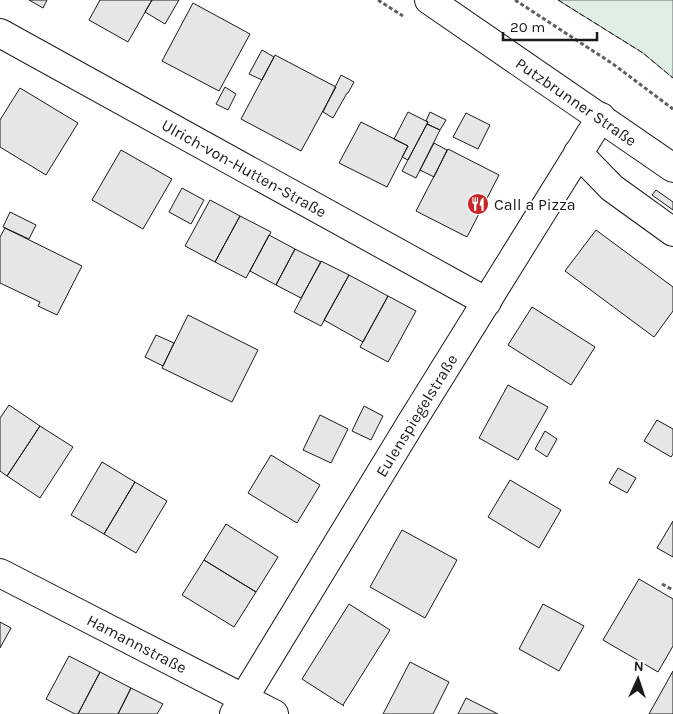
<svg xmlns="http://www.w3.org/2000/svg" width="673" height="714" viewBox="0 0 673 714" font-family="Karla,sans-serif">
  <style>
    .green { fill: #e0efe3; stroke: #6a6a6a }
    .building { fill: #e6e6e6; stroke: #1a1a1a }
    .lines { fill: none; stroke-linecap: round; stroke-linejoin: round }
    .minor-casing { stroke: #1a1a1a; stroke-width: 30 }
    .major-casing { stroke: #1a1a1a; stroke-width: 30 }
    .path { stroke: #5f5f5f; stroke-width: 3; stroke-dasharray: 4 2.5; stroke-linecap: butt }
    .minor { stroke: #fff; stroke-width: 28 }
    .major { stroke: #fff; stroke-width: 28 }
    .fence { stroke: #1a1a1a; stroke-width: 1; stroke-dasharray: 6 2.5; stroke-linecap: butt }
    .labels { text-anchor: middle; stroke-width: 4; stroke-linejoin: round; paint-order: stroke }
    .street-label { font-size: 16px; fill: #1a1a1a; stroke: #fff }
    .poi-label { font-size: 16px; fill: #1a1a1a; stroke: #fff; text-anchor: start }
  </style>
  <rect width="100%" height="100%" fill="#fff"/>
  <!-- green -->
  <path class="green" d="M558,0h115v78l-30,-25z"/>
  <!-- building -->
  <path class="building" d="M29,0h18l-4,8z
    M100,0h52l-24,42 -39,-22z
    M152,0h27l-14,24 -20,-12z
    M193,3l57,31 -31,57 -57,-30z
    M262,50l12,7 -12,23 -13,-6z
    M275,55l61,32 -35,64 -60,-32z
    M341,75l13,7 -6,11h-1l-14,25 -10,-6z
    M225,87l11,7 -8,16 -12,-6z
    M20,88l58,35 -32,52 -46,-28v-27z
    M408,112l20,10 -20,38 -6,-3 6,-11 -14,-7z
    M430,112l16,8 -6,10 -13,-6 1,-2 -2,-1z
    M466,113l24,12 -12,24 -25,-12z
    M361,122l47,24 -21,41 -48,-24z
    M427,124l13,6 -24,48 -14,-7z
    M434,143l13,7 -13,27 -14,-7z
    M448,149l51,26 -32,62 -51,-26z
    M121,150l51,29 -29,50 -51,-29z
    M182,188l22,12 -13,24 -22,-12z
    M656,190l17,12v8l-21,-15z
    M210,200l30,16 -25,46 -30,-16z
    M10,212l26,13 -7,14 -26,-12z
    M240,216l31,16 -25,46 -31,-16z
    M5,228l77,38 -25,49 -19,-9 2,-4 -40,-19v-46z
    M596,230l77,57v24l-19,26 -89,-66z
    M269,235l26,14 -19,36 -26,-14z
    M295,249l26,13 -20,36 -25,-13z
    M321,261l28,14 -28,51 -27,-14z
    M349,275l39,21 -25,46 -39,-22z
    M388,296l28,15 -28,51 -28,-15z
    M532,307l63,40 -24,38 -63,-40z
    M188,315l70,35 -26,52 -70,-34z
    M156,335l18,8 -11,23 -18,-9z
    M508,385l40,22 -30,53 -39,-22z
    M9,405l31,21 -33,50 -7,-5v-53z
    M364,406l19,10 -12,24 -19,-9z
    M320,415l28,14 -17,34 -28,-13z
    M657,420l16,9v25l-2,3 -27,-16z
    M40,426l33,21 -33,51 -33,-22z
    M545,431l12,8 -10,18 -12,-8z
    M271,455l49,30 -23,38 -49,-30z
    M102,462l33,20 -31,52 -33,-19z
    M618,468l18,10 -9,15 -18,-10z
    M510,480l51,30 -22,38 -51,-31z
    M135,482l32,19 -31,52 -32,-19z
    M673,521v36l-16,-9z
    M226,524l52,33 -22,35 -52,-32z
    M402,530l55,30 -32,58 -55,-31z
    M204,560l52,32 -22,35 -52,-32z
    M639,579l34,20v47l-15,26 -55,-32z
    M349,604l41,26 -47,75 1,1 -42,-27z
    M543,604l41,22 -25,45 -40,-22z
    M0,622l11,6 -11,20z
    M69,656l31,16 -22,42h-3l-29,-15z
    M410,662l39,20 -16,32h-50z
    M673,671v43h-24z
    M100,672l31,16 -13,26h-40z
    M131,688l32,16 -6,10h-39z
    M466,698l32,16h-40z"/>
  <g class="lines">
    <!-- minor casing -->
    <g class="minor-casing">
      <g id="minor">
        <path id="s1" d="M0,33l487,269"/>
        <path d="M578,153l34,35 61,44"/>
        <path id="s2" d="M0,573l274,141"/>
        <path id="s3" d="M234,714l177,-291 190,-306"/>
      </g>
    </g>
    <!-- major casing -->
    <g class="major-casing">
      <g id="major">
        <path id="s4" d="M429,0l244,168"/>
      </g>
    </g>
    <!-- path -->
    <path class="path" d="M378,0l25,16
      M515,0l98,64 60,45
      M662,584l11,6"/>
    <!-- minor -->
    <use href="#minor" class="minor"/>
    <!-- major -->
    <use href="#major" class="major"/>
    <!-- fence -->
    <path class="fence" d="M558,0l85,53 30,25"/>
  </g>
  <!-- icons -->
  <defs>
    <g id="restaurant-disc" transform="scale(1.125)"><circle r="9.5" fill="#c62828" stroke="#fff"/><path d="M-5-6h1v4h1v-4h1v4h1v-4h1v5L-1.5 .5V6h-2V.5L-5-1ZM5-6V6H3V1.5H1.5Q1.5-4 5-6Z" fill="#fff"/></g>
  </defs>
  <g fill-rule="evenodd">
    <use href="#restaurant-disc" x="478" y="204"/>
  </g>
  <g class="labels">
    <!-- street labels -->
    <g class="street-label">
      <text dy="6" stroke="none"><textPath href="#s4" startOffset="179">Putzbrunner Straße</textPath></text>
      <text dy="6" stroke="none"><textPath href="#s1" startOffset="279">Ulrich-von-Hutten-Straße</textPath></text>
      <text dy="6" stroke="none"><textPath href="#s3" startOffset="350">Eulenspiegelstraße</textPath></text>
      <text dy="6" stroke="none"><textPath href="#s2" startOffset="154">Hamannstraße</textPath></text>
    </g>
    <!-- poi labels -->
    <g class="poi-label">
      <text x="494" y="210">Call a Pizza</text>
    </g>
  </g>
  <!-- north arrow -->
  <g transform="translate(638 679) rotate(3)" stroke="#ffffff" stroke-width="4" paint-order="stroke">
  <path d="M0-4L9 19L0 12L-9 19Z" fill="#1a1a1a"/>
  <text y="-8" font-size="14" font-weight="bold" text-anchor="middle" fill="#1a1a1a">N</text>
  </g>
  <!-- scale -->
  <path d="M503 32v8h94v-8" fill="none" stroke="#1a1a1a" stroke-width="2.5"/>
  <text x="510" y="32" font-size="15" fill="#1a1a1a" stroke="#ffffff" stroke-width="4" paint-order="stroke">20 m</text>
</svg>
